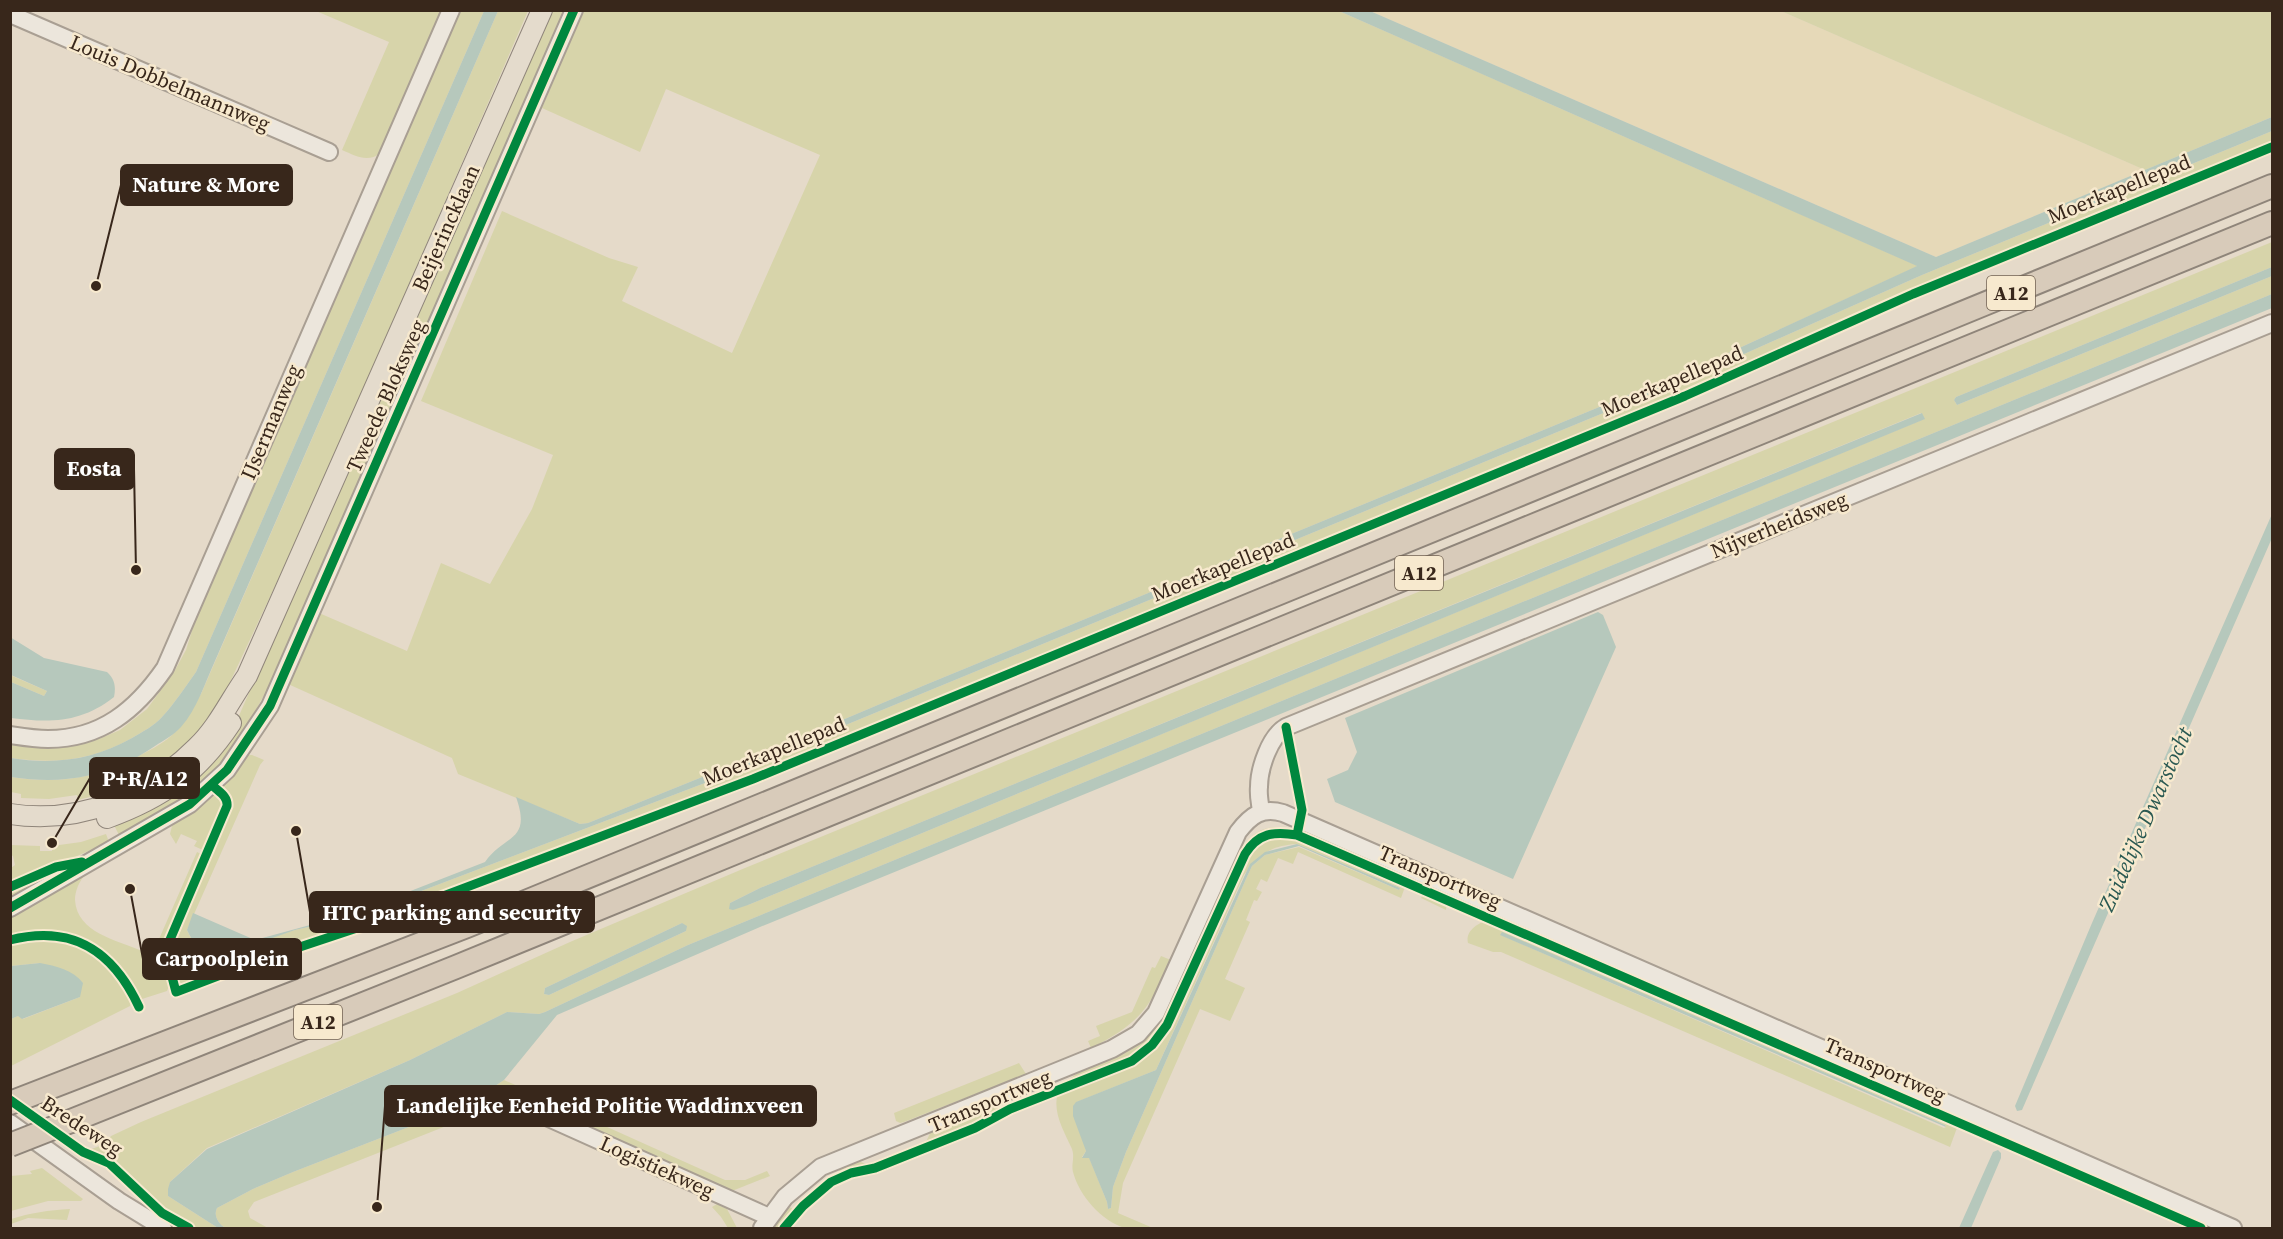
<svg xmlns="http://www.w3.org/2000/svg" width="2283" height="1239" viewBox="0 0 2283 1239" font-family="'Source Serif 4',serif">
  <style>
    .farmland { fill: #e6d9b8 }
    .green { fill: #d7d4aa; fill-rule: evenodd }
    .water { fill: #b6c8bc }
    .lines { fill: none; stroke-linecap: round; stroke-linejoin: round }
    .minor-casing { stroke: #a99f93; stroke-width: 20 }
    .major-casing { stroke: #8f857a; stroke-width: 22 }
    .highway-casing { stroke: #8f857a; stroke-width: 26 }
    .minor { stroke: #ece6dc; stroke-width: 16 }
    .major { stroke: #e4dbcc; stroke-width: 20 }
    .highway { stroke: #d8cbba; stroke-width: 22 }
    .highway-bridge-casing { stroke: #8f857a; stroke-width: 26; stroke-linecap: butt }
    .highway-bridge { stroke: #d8cbba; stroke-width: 22 }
    .cycleway-casing { stroke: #f7e9ce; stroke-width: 13 }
    .cycleway { stroke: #00873e; stroke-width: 9 }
    .labels { text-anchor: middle; stroke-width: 5; stroke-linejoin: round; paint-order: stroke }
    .shield { fill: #f7e9ce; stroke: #716151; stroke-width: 1.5 }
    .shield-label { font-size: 20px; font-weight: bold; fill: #38271b }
    .street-label { font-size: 21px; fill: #38271b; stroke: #f7e9ce }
    .water-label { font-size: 22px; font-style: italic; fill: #2a5952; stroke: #f7e9ce }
    .leader { fill: none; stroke: #38271b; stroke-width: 2 }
    .callout-dot { fill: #38271b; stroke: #f7e9ce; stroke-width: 2 }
    .callout { fill: #38271b; stroke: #38271b; stroke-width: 2 }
    .callout-label { font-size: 22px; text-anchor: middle; font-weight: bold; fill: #fff }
  </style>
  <rect width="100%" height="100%" fill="#e5dac9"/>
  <!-- farmland -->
  <path class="farmland" d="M1370,11h411l364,159 -209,87z"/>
  <!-- green -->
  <path class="green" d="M316,11h128l-63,142c-14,10 -25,3 -39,-3l47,-108z
    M457,11h27l-288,661c-11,15 -21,31 -34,45 -8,9 -20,15 -30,21 -41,23 -76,26 -121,20l-1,-19h89l21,-9 27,-21 27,-37 12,-22 12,-39z
    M498,11h30l-214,492 -97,207c-14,20 -34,45 -54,59 -21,15 -60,25 -85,31l-1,-5 -28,4 -28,-1v-4l-10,-2v-15c45,7 84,2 125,-20 11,-5 26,-13 35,-21 12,-11 20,-29 30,-42z
    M547,11h20l-55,125 -7,9 -227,523c-26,51 -51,99 -98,134 -19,13 -41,24 -60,35l-6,-12 124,-107z
    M583,11h756l579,255 -207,95 -786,324 -111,47 -226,91 -8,1 -122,-50 -6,-16 -164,-74 31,-71 88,38 34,-88 49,21 42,-75 21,-54 -132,-54 81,-190 107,47 29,9 -16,34 110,52 88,-198 -154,-66 -26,63 -98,-44z
    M1781,11h491v106l-127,53z
    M2272,131v12l-131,51 -216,90 -249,113 -747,307 -221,88 -218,83 -136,50 -105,35 -66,25 -6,-4c-6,-16 -6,-32 -1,-48l56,-128 -2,-9 -7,-11 23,-30h6l12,5 -4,5 -73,165c5,12 12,20 23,26l85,-26 58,-13 352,-134 1010,-416 207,-92z
    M2272,242v25l-316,130 -2,3 3,5 315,-129v18l-1584,651 -143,67 -6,2 -32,-2 -97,48 -203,88 -37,34 -2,14 50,32c-8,0 -17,2 -24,0 -22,-4 -55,-45 -72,-60 -10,-8 -22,-13 -33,-18l16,-6 6,-8 30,-14 316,-129 113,-51 175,-74zM1921,413l3,6 -1176,486 -18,-2 30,-15zM682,923l4,8 -137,64 -5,-1 1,-6z
    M10,675l37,16 -3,5 -33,-14z
    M211,794l8,2 5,8 -19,47 -11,-5 3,-5 -16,-7 -5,10 -6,-10 2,-8z
    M1276,827l17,2 -1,2c-24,-5 -38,5 -51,23l-2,-1c9,-15 18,-25 37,-26z
    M1303,832l100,42 -1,2 -99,-42z
    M106,834l3,8 -98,43v-17l4,-3 -2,-9 -2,-1 -1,-10 30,1v5h12v-5l29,-4z
    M1274,835l26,3 106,46 -5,14 -103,-46 -5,12 -15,-6 -11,24 -6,-3 -5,10 6,3 -5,9 -3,-1 -8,20 4,2 -25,57 20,9 -15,33 -30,-12 -77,174 -5,30 35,15c-9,0 -20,2 -28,0 -24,-7 -46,-33 -52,-56 -2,-8 2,-14 -1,-23 -8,-18 -20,-37 -14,-56 46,-17 90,-26 114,-73l76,-168 13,-13zM1297,844l103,44 -1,2 -100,-43 -34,8 -13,11 -6,13 -120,273 -13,35 -2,21 -3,1 -1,-7 -18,-45h-7l4,-6 -9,-49 79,-32 88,-195c16,-21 25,-29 53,-31z
    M197,852l6,3 -38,87 -1,23 5,21 -2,5 -25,8c-8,-7 -11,-19 -17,-27 -27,-34 -73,-50 -114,-37l-1,-19 106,-61c-6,7 -22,11 -30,19 -7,7 -11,17 -11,26 2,33 42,40 67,51l14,-5z
    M1234,861l2,2 -31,70 -3,-1z
    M59,868l-5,4 -43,26v-8z
    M1424,892l23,10 -1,8 -25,-12z
    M1488,920l470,205 -8,22 -449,-195h-8l-25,-9c-3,-12 10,-20 20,-23zM1502,933l443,192 1,2 -2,1 -443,-193z
    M41,939c32,3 58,12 78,38 5,8 11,16 12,25l-1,4 -119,60v-47l7,-3 5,3 57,-22 -40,-34 -29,3 -1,-22 10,-3z
    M1199,940l2,1c-17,40 -31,95 -71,118 -19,11 -43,18 -65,25 14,-17 39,-20 58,-30 44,-23 57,-71 76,-114z
    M1161,956l10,4c-21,48 -32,64 -80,88l-3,-7 12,-5 -4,-10 36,-14 20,-45 3,1z
    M1019,1063l7,11 -122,48 -4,1 -4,-2 -2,-8z
    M504,1080l32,14 -4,8 -19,-7 -6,14 4,3 -34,13 -4,-1 -4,-7 -215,85 -6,9 2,7 18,10h-43c-6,-4 -12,-12 -8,-20l36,-19 40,-17 175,-68z
    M556,1104l169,76h20l22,-9 3,5 -38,15 -179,-80z
    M988,1108h18l-43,22 -92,36 -30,9 -3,-7 18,-8 12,5 58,-23 5,-11z
    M42,1168l41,31 -2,2h-33l-37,10v-35l21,-2 -2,-3z
    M717,1204l10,5 10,19h-9l-7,-11 -9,-10z
    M790,1207l5,4 -15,17h-8z
    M70,1209l-3,11 -39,-2 -17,6v-5c19,-6 38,-9 59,-10z"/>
  <!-- water -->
  <path class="water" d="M484,11h14l-283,650c-10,22 -18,48 -34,66 -7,8 -17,13 -26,19 -46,31 -90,39 -144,31v-19c43,7 82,2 121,-20 10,-6 22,-12 30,-21 13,-14 23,-30 34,-45z
    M1339,11h31l566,246 336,-140v14l-350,144 -207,92 -1010,416 -352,134 -58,13 -79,28c-15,-4 -23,-15 -29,-28l6,-17 62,27 99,-27 131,-51c20,-28 47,-20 31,-65l64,27 8,-1 226,-91 111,-47 786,-324 206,-95z
    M2272,267v9l-315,129 -3,-5 2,-3z
    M2272,294v14l-1512,619 -203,88 -53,65 -36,24 -175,68 -40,17 -36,19c-4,8 2,16 8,20h-7l-50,-32v-7l2,-7 37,-33 203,-89 97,-48 32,2 6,-2 143,-67z
    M1922,413l3,6 -1177,486 -15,5 -4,-1 1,-6 30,-15z
    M2272,514v24l-250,572 -5,1 -2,-5 77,-183z
    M1598,612l5,3 13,32 -103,232 -178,-77 -8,-23 21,-9 9,-18 -12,-34z
    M10,637l34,21 63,14c8,7 9,15 7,25 -33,26 -64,26 -103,21v-36l33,14 3,-5 -36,-16z
    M1297,844l103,44 -1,2 -100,-44 -34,9 -13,11 -6,13 -120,273 -13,35 -2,21 -3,1 -1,-7 -18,-44h-7l4,-7 -13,-35v-10l3,-4 80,-32 94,-206 15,-12z
    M682,923l5,3 -1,5 -137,64 -5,-1 1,-6z
    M1502,932l443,193 1,2 -446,-192z
    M40,963c16,3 33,7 43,20l-3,14 -58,22 -4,-3 -7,3v-53z
    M1998,1150l3,3v5l-30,70h-12l34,-76z"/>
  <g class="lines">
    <!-- minor casing -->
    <g class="minor-casing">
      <path id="minor" d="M10,14l319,138
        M10,735c13,2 25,4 38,4 53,0 88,-29 117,-71l286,-658
        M1261,811c-1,-8 -3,-16 -2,-24 0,-19 11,-51 27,-60l986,-404
        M10,908l180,-104 37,-34 43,-64 304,-696
        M513,1102l256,115
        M10,1123l109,78 44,27
        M762,1228l23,-31 36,-30 291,-118 26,-15 18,-21 82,-181c13,-17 24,-25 45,-19l950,415"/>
    </g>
    <!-- major casing -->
    <g class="major-casing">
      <path id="major" d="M10,814c70,11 138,-18 187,-67 21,-20 33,-47 50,-71l295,-666
        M107,818c55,-20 91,-45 124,-95"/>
    </g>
    <!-- highway casing -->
    <g class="highway-casing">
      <path id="highway" d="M10,1103l457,-177 1805,-740
        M71,1121l385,-154 1816,-744"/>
    </g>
    <!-- minor -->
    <use href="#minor" class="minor"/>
    <!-- major -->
    <use href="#major" class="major"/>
    <!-- highway -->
    <use href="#highway" class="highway"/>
    <!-- highway-bridge casing -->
    <g class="highway-bridge-casing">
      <path id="highway-bridge" d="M10,1145l61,-24"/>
    </g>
    <!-- highway-bridge -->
    <use href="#highway-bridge" class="highway-bridge"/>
    <!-- cycleway casing -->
    <g class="cycleway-casing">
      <path id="cycleway" d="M1286,727l16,83 -5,25
        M212,785c7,7 16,11 15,21l-58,136 -2,16 9,34 76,-29 117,-39 384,-145 932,-383 228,-102 359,-147
        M10,887l46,-20 26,-5
        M10,908l180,-104 37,-34 43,-64 304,-696
        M10,940c63,-16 103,11 129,67
        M10,1100l73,52 26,11 53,50 27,15
        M784,1228l19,-22 28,-24 20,-9 24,-5 100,-40 35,-19 122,-48 20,-16 15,-20 78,-171c13,-21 29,-23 52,-19l904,393"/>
    </g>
    <!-- cycleway -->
    <use href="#cycleway" class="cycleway"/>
  </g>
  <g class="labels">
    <!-- shield labels -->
    <g class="shield">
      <rect x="1987" y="276" width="48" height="34" rx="4.5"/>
      <rect x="1395" y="556" width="48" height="34" rx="4.5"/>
      <rect x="294" y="1005" width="48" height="34" rx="4.5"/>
    </g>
    <g class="shield-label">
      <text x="2011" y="300">A12</text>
      <text x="1419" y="580">A12</text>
      <text x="318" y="1029">A12</text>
    </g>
    <!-- street labels -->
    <g class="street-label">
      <text transform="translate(170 83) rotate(23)" y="7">Louis Dobbelmannweg</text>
      <text transform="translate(2119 189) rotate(-22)" y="7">Moerkapellepad</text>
      <text transform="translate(446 228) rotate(-66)" y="7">Beijerincklaan</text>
      <text transform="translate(1672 381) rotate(-23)" y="7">Moerkapellepad</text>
      <text transform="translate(386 396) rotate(-66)" y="7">Tweede Bloksweg</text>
      <text transform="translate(271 422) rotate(-67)" y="7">IJsermanweg</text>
      <text transform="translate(1779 525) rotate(-22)" y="7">Nijverheidsweg</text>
      <text transform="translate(1223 567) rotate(-22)" y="7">Moerkapellepad</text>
      <text transform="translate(774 751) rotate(-22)" y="7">Moerkapellepad</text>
      <text transform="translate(1440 877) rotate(23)" y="7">Transportweg</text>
      <text transform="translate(1885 1070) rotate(24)" y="7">Transportweg</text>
      <text transform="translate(990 1101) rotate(-23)" y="7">Transportweg</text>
      <text transform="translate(82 1126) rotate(33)" y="7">Bredeweg</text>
      <text transform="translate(657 1167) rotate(24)" y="7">Logistiekweg</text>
    </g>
    <!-- water labels -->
    <g class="water-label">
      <text transform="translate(2145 819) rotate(-66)" y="8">Zuidelijke Dwarstocht</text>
    </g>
  </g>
  <!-- callouts -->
  <path class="leader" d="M96 286L121 185M136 570L134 469M52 843L90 778M296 831L310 912M130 889L143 959M377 1207L385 1106"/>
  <g class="callout-dot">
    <circle cx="96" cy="286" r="6"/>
    <circle cx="136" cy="570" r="6"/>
    <circle cx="52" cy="843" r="6"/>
    <circle cx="296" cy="831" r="6"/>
    <circle cx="130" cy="889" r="6"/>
    <circle cx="377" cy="1207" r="6"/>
  </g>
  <g class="callout">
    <rect x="121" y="165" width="171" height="40" rx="6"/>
    <rect x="55" y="449" width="79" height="40" rx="6"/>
    <rect x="90" y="758" width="109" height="40" rx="6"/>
    <rect x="310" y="892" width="284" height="40" rx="6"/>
    <rect x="143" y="939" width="158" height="40" rx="6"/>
    <rect x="385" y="1086" width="431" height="40" rx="6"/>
  </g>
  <g class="callout-label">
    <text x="206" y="192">Nature &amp; More</text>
    <text x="94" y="476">Eosta</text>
    <text x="145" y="786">P+R/A12</text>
    <text x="452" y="920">HTC parking and security</text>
    <text x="222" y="966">Carpoolplein</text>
    <text x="600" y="1113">Landelijke Eenheid Politie Waddinxveen</text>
  </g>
  <!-- border -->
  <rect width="2283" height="1239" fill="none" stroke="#38271b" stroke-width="24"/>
</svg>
